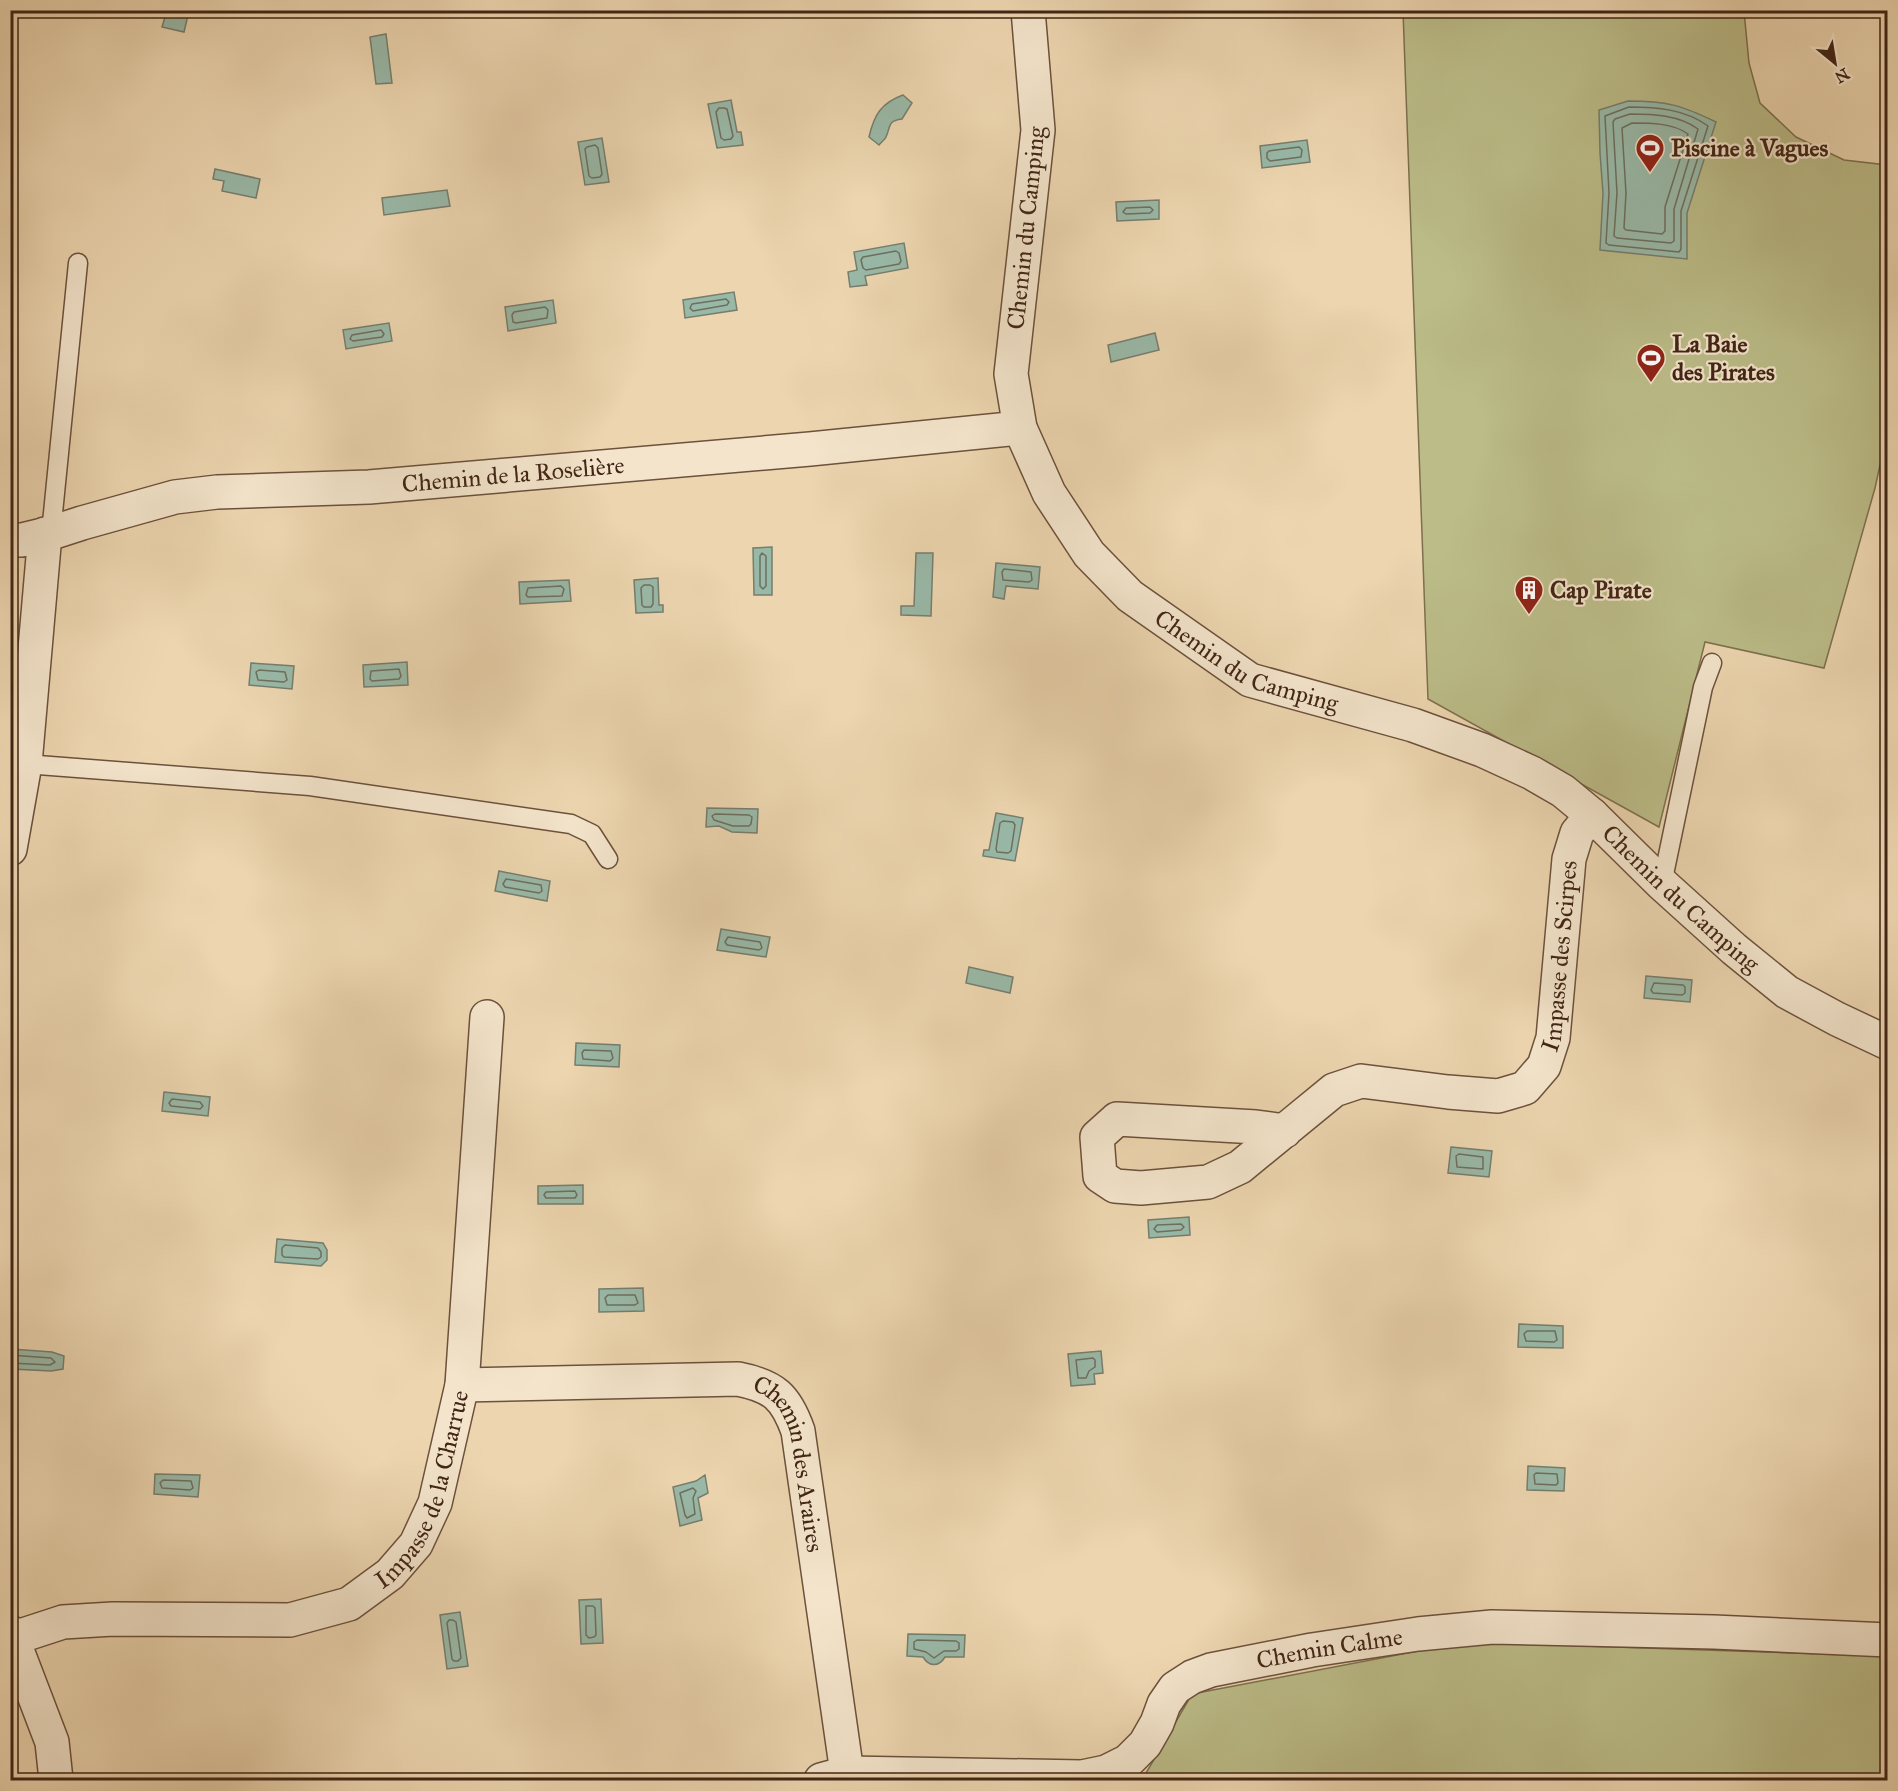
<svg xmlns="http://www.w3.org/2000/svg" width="1898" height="1791" viewBox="0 0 1898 1791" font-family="'IM FELL Great Primer',serif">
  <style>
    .green { fill: #bbbc88; stroke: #7e704f; stroke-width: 1.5 }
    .water { fill: #99b9a8; stroke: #767e6e; stroke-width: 1.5 }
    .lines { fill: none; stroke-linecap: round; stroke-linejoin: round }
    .shore { stroke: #6d6f5f; stroke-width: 1.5 }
    .lane-casing { stroke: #6c513c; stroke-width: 21 }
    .street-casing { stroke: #6c513c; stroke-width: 36 }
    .lane { stroke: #f3e4cb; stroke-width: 18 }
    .street { stroke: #f3e4cb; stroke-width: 33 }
    .labels { text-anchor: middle; stroke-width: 4.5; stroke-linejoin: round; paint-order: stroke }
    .poi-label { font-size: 24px; font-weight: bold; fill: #412516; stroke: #f3e4cb; text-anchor: start }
    .street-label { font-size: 24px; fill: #412516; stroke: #f3e4cb }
  </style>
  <rect width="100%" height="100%" fill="#ecd5af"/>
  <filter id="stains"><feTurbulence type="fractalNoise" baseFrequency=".00333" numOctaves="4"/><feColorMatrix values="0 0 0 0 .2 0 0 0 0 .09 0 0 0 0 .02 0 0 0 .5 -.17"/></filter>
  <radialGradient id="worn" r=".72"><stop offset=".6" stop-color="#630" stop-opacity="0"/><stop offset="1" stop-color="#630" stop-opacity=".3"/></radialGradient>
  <!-- green -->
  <path class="green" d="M1403,11h341l5,52 11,40 36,34 48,23 43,5v283l-3,-1 -9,41 -51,180 -119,-26 -46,185 -231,-128z
    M1465,1642l422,14v124h-745l50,-86z"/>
  <!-- water -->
  <path class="water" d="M167,10l22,1 -5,21 -22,-5z
    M386,34l6,49 -16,1 -6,-47z
    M903,95l9,8 -10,16c-15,2 -11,7 -16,18 -1,3 -5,5 -7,8l-10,-8c5,-22 12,-34 34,-42z
    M731,100l6,32h4l2,13 -26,3 -9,-44z
    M1628,101c39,0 53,4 88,21l-29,91v46l-87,-9 3,-57 -3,-40 -1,-43z
    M602,138l7,44 -24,3 -7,-43z
    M1307,140l3,22 -48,6 -2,-22z
    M215,169l45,10 -4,19 -34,-7 2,-10 -11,-2z
    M447,190l3,16 -66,9 -2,-17z
    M1159,200v19l-42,2 -1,-19z
    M904,243l4,25 -43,8 2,9 -17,2 -2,-15 9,-2 -3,-18z
    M734,292l3,18 -52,8 -2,-18z
    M553,300l3,23 -48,8 -3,-24z
    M389,323l3,18 -46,8 -3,-19z
    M1155,333l4,17 -48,12 -3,-17z
    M772,547v48h-18l-1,-47z
    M916,553h17l-2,63 -30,-1v-9h13z
    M996,563l44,4 -2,22 -32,-3 -2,13 -11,-2z
    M658,578l1,27h4v7l-27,1 -2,-33z
    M569,580l2,21 -51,3 -1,-22z
    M407,662l1,23 -44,2 -1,-22z
    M251,663l43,3 -2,23 -43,-4z
    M707,808l51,1 -1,24 -25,-1 -13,-6 -13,1z
    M996,813l27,5 -8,43 -32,-5 1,-6h5z
    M499,871l51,10 -3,20 -52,-10z
    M721,929l49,8 -4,20 -49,-7z
    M969,967l44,10 -3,16 -44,-10z
    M1646,976l46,4 -2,22 -46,-4z
    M576,1043l44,2 -1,22 -44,-2z
    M164,1092l46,5 -2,19 -46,-5z
    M1451,1147l41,4 -3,26 -41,-4z
    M583,1185v19h-45v-18z
    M1189,1217l1,18 -41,3 -1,-18z
    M277,1239l46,4 4,7v10l-6,6 -46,-4z
    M643,1288l1,23 -45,1v-23z
    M1519,1324l44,2v22l-45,-1z
    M11,1349l41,3 12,4 -1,13 -12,2 -40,-2z
    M1101,1351l2,22 -9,1 1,10 -24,2 -3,-32z
    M1528,1466l37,2 -1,23 -37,-1z
    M155,1474l45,1 -2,22 -44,-3z
    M705,1475l3,18 -10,5 4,22 -22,6 -7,-39 23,-6z
    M601,1599l2,44 -22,1 -2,-44z
    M460,1612l8,54 -21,3 -7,-54z
    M908,1634l57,1 -1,22h-19c-6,10 -16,10 -22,0l-16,-1z"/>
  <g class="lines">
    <!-- shore -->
    <path class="shore" d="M1629,107c27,0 56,2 79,19l-27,85v38l-2,3 -70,-7 -3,-2 3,-50 -4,-77z
      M719,108h5l3,1 6,27 -2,3 -7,1 -3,-2 -5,-26z
      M1630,114c23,0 49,1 68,15l-24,80v32l-3,2 -54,-5 -3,-2 3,-43 -4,-71 2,-3z
      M1632,123c18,0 41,0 56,11l-23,73v24l-3,3 -36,-4 -2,-2 2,-35 -4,-65z
      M595,145l3,3 4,26 -2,3 -8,1 -3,-2 -4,-27 2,-2z
      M1299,147l3,3 -1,7 -31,4 -3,-3v-5l2,-2z
      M1150,207l3,3 -3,3 -24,1 -3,-2 3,-4z
      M896,251l3,2 2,8 -2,3 -33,6 -3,-2 -2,-8 2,-3z
      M726,299l3,3 -2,3 -34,6 -3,-3 2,-4z
      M545,307l3,3 -1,8 -31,5 -3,-1 -1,-7 2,-3z
      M381,330l3,4 -2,3 -29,4 -3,-2 2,-4z
      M762,553l4,3v30l-3,3 -3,-3v-30z
      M1004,569l27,3 1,8 -3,2 -26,-2 -1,-8z
      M644,585h6l3,2v17l-2,3h-7l-2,-2 -1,-17z
      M561,586l3,3 -2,7 -34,1 -2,-2 2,-7z
      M399,669l2,7 -2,3 -27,2 -2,-2 1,-8z
      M259,670l26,2 2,8 -3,2 -26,-2 -2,-8z
      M715,814l34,1 3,2 -1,7 -2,2h-16l-19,-6 -2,-4z
      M1003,821l10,1 2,3 -4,26 -3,2 -11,-1 -1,-3 4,-26z
      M506,879l35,6 1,6 -3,2 -34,-6 -2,-3z
      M728,937l32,5 2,6 -3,2 -32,-5 -2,-3z
      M1654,983l29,2 2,2v6l-3,2 -29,-2 -2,-3z
      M584,1050l27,1 2,7 -3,3 -27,-2 -1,-6z
      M172,1099l28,3 3,4 -3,3 -29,-3 -2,-3z
      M1459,1154l24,3v12l-26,-2 -1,-11z
      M575,1191l2,4 -2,3h-29l-2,-3 2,-3z
      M1181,1224l3,3 -3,3 -24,2 -3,-3 3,-4z
      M285,1245l33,3 3,4v5l-3,2 -34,-2 -2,-2v-7z
      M608,1295h27l3,8 -3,2h-28l-2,-7z
      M1527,1331h28l2,9 -3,2 -28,-1 -2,-7z
      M10,1355l41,3 4,4 -5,3 -40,-2
      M1093,1358l2,2v7l-6,4 -3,7h-8l-2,-18z
      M1536,1473l21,1 1,9 -2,2 -21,-1 -1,-9z
      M163,1480l28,1 2,7 -3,2 -28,-2 -2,-5z
      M693,1488l3,3 -3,7 2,16 -8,4 -2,-3 -5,-22z
      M586,1606h7l2,2 1,27 -2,2 -5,1 -3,-3z
      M449,1620h4l3,2 5,36 -3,3h-4l-2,-2 -5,-36z
      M917,1640l39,1 3,2v6l-3,2h-12l-10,7 -8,-6 -12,-3v-7z"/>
    <!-- lane casing -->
    <g class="lane-casing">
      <path id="lane" d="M51,533l27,-270
        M25,764l285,22 261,38 21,10 16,25
        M1662,884l41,-197 9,-24"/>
    </g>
    <!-- street casing -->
    <g class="street-casing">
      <g id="street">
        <path id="s1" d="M1028,10l10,120 -27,244 9,54 29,65 40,61 41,42 120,84 163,45 69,25 50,23 31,18 29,24 70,69 72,65 53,43 50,27 51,24"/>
        <path id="s2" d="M10,540h12l29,-7 31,-10 93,-26 42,-5 152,-5 441,-38 210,-21"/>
        <path d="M10,849l15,-85 20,-230"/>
        <path id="s3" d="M1285,1131l-29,-4 -139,-8 -20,18 3,39 15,10 26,2 67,-6 32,-15 94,-77 27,-9 87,11 50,4 27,-8 19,-22 9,-28 16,-179 8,-26 15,-18"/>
        <path id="s4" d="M462,1385l276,-6c36,7 48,18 60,52l49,342"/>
        <path d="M10,1632l42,110 4,38"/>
        <path id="s5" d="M14,1638l49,-16 50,-3 177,1 59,-16 41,-30 26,-30 19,-41 27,-118 25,-368"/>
        <path id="s6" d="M821,1780l26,-7 235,4 24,-5 22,-11 17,-17 12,-21 7,-19 11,-16 17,-11 19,-7 101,-20 106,-16 74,-7 222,5 174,8"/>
      </g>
    </g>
    <!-- lane -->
    <use href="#lane" class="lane"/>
    <!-- street -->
    <use href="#street" class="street"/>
  </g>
  <!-- icons -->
  <defs>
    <g id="stadium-pin" transform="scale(1.5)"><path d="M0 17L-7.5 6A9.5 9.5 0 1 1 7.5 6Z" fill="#8f2418" stroke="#f3e4cb"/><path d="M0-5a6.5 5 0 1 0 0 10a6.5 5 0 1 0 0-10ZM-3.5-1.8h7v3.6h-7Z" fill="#fff"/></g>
    <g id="building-pin" transform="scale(1.5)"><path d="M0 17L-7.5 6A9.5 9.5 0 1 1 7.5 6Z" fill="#8f2418" stroke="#f3e4cb"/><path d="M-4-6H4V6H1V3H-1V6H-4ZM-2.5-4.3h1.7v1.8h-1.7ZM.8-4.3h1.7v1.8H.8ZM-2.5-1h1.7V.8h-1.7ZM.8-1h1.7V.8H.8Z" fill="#fff"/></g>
  </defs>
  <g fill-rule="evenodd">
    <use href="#stadium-pin" x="1650" y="148"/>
    <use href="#stadium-pin" x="1651" y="358"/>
    <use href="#building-pin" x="1529" y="590"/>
  </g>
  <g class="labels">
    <!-- poi labels -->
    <g class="poi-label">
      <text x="1671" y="156">Piscine à Vagues</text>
      <text x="1672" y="352">La Baie<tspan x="1672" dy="28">des Pirates</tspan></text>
      <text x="1550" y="598">Cap Pirate</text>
    </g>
    <!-- street labels -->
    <g class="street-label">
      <text transform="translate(1026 228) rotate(-84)" y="8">Chemin du Camping</text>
      <text dy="8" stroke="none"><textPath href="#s2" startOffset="510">Chemin de la Roselière</textPath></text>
      <text dy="8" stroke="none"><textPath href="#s1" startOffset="759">Chemin du Camping</textPath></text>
      <text dy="8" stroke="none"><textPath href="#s1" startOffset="1263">Chemin du Camping</textPath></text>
      <text dy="8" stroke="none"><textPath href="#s3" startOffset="838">Impasse des Scirpes</textPath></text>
      <text dy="8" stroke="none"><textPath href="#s4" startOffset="388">Chemin des Araires</textPath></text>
      <text dy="8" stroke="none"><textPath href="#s5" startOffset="483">Impasse de la Charrue</textPath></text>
      <text dy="8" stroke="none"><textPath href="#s6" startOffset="560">Chemin Calme</textPath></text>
    </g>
  </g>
  <!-- margin -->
  <rect width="1898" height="1791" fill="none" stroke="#ecd5af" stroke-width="36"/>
  <rect x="12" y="12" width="1874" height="1767" fill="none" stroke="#412516" stroke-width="3"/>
  <rect x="18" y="18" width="1862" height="1755" fill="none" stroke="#412516" stroke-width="1.5"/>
  <!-- north arrow -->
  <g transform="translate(1835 63) rotate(150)" stroke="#f3e4cb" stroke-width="4.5" paint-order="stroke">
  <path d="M0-4.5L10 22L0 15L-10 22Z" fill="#412516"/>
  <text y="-9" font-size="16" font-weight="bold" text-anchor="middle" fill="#412516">N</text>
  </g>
  <rect width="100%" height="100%" filter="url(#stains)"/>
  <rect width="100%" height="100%" fill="url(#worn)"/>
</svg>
